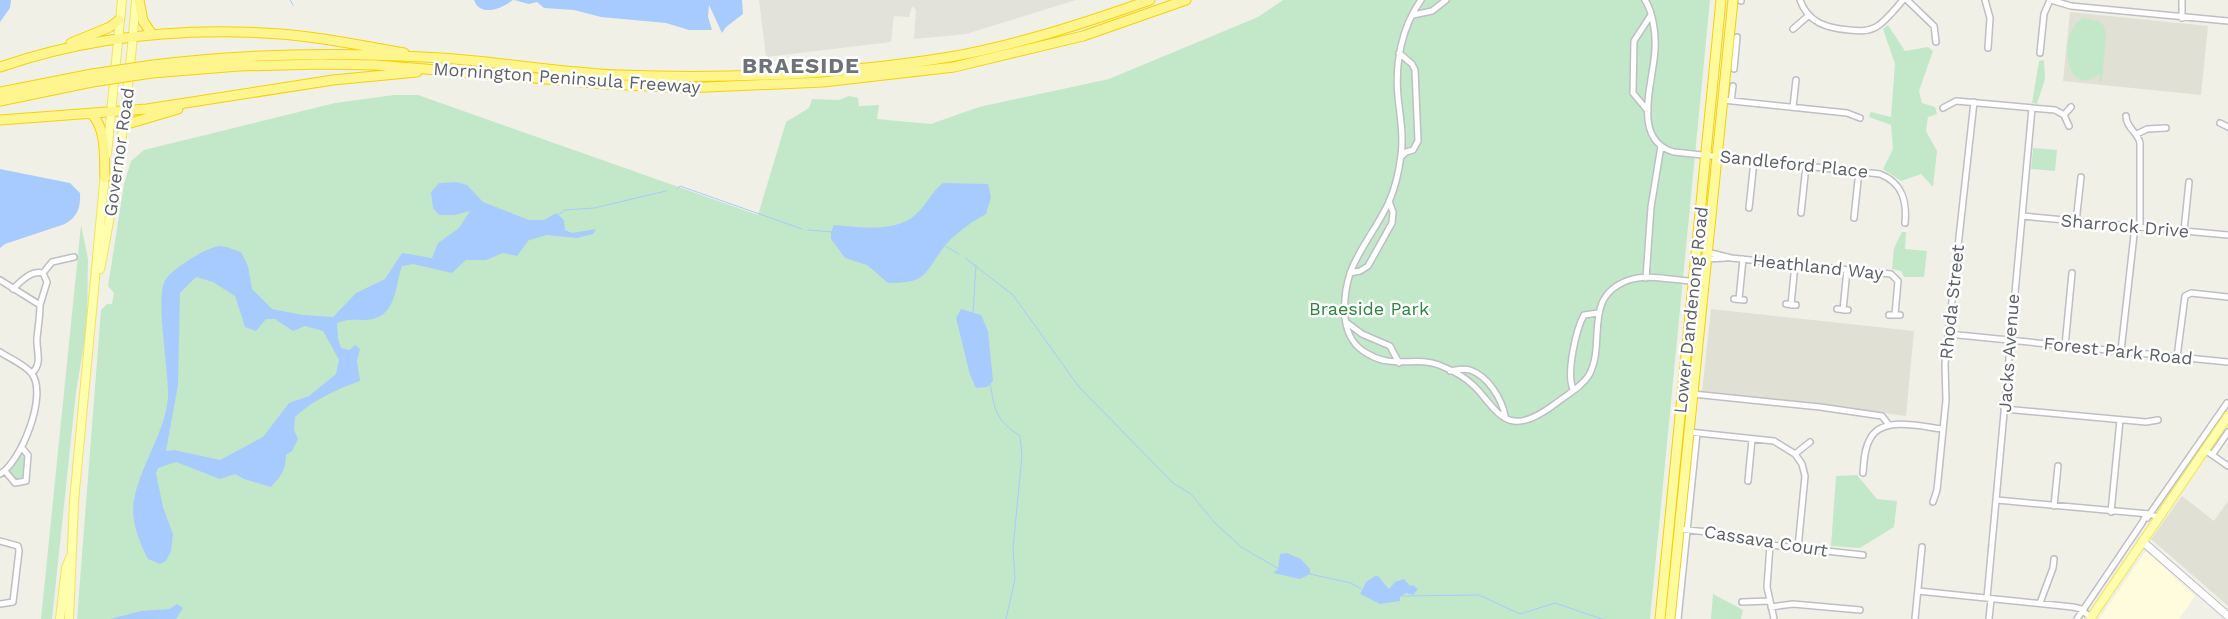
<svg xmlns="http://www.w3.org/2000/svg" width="2228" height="619" viewBox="0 0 2228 619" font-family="'Work Sans',sans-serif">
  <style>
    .commercial { fill: #fffcde }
    .industrial { fill: #e2e2db }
    .education { fill: #e1e0d5 }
    .green { fill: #c3e8c9 }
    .water { fill: #a8cbff; fill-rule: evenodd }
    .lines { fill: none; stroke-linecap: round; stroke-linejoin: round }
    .stream { stroke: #a8cbff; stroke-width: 1 }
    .minor-casing { stroke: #bebfc5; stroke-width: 8 }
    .secondary-casing { stroke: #bcbec5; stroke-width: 9 }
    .primary-casing { stroke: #f5e35b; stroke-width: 10 }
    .trunk-casing { stroke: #f7d200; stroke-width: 11 }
    .motorway-casing { stroke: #f7d200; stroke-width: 11 }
    .minor { stroke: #fff; stroke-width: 5 }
    .secondary { stroke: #fff; stroke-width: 7 }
    .primary { stroke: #ffffad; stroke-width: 8 }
    .trunk { stroke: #fffa9e; stroke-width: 9 }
    .motorway { stroke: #fff58f; stroke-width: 9 }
    .motorway-bridge-casing { stroke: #f7d200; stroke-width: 11; stroke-linecap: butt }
    .motorway-bridge { stroke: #fff58f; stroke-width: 9 }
    .labels { text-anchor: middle; stroke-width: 5; stroke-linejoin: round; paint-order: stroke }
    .street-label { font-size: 18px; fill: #5e6167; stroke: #fff }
    .park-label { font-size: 18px; fill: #328242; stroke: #fff }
    .district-label { font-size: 22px; font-weight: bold; letter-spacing: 1px; fill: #6f7379; stroke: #fff }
  </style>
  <rect width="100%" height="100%" fill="#f1f0e7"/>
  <!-- commercial -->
  <path class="commercial" d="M2145,552h2l48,44 -16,23h-80z"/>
  <!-- industrial -->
  <path class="industrial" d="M759,0h317l-110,34 -52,5 2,-29 -4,-4 -3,11 -15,-1 -3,26 -125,15z"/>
  <!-- education -->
  <path class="education" d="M2070,12l138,14 -7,69 -138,-14z
    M1711,309l203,22 -8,85 -78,-10 -2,-2 -124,-12z
    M2182,496l32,25 14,-20v105l-77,-67z"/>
  <!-- green -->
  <path class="green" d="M1283,0h427l-60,619h-1573l24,-309 6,-6h5l2,-11 -6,-7 16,-102 7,-23 13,-11 191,-47 59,-8h24l340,120 28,-93 23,-14 3,-9 27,1 10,-4 9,2 1,8 20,-1 -2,14 54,5 48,-17 130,-28 149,-62z
    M2084,18l14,3 6,5 2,9 -4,46h-3l1,-8c-35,31 -44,-44 -16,-55z
    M1888,25l17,26 23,-4 5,4 -14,40 3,12 13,4 2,7 -9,3 -2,14 11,20 -4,36 -12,-13 -20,7 -18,-12 10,-20 -2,-24 -22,-8 2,-5 20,5 4,-53 -12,-35z
    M2044,60l1,19 -8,25 -5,-1 7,-42z
    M2033,148l24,2 -2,21 -24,-2z
    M81,225l7,34 -1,67 -11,66 -24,227h-11z
    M1902,232h4l-1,17 22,2 -3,26h-20l-3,-6 -9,-2 2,-21z
    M22,453l3,2 -2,16 2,1v6l-8,3 -5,-4 -3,-9 10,-14z
    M1857,475l20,24 20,2 -3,26 -34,21 -29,-2 5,-70z
    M1713,594l30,16 -2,9h-30z"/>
  <!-- water -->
  <path class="water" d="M0,0h11l-1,8 -10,14z
    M474,0h39c-10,8 -33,18 -39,0z
    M514,0h228l1,14 -17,13 -4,6 -13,-28 -1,12 4,13h-23l-23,-7 -65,-6 -27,-7 -30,-2 -7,-6 -8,2z
    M0,169l70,14 10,10c1,15 -3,24 -15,31l-60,20 -5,4z
    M457,182l10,3 16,17 46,18h15l12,-7 8,7 1,10 7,3 24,-4 -3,5 -16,4 -30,-3 -18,5 -12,16 -14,-3 -17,7h-20l-14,13 -39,-9 -11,2c-7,19 -5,47 -29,53 -14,3 -19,-2 -36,4l1,15 3,10 9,2 5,-5 5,4 -3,12 3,20c-23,8 -47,19 -65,36l-1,13 4,9 -6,12 -6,4c0,15 -5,21 -15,32l-27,-8 -9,-5 -15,5 -44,-17 -18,6 -2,5 7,34 10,27 -2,17 -5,10 -6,3 -12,-5c-8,-15 -15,-33 -15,-50 2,-37 32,-73 35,-112 1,-27 -13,-98 -3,-117 7,-11 40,-32 54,-34 6,0 16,4 22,6l7,14 4,23 20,20 31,6 30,2 23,-24 29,-14 17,-26 30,5 6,-15 21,-15 11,-17 -15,4h-16l-6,-7 -2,-16 8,-9zM196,277l17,5 22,14 10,31 11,4 10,-12h9l18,12 12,-5 18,5 16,29 -3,14 -27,22 -20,7 -26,34 -43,23 -46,-10 -8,1 12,-66 2,-92z
    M943,183l45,1 3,13 -5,17c-15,8 -33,21 -43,34 -20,28 -17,35 -55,35l-21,-18 -22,-7 -14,-19v-7l3,-7c24,2 61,8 81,-10 11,-9 15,-22 28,-32z
    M961,309l20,6 7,16 5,50 -6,6 -11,1 -6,-13 -14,-57z
    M1287,553l14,6 9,10v5l-10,5 -27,-6 5,-4 2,-15z
    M1375,576h3l11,13 6,-7 9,-3 6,7 3,-1 5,4 -5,6 -7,-2 -6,4v4l-20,3 -20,-10 6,-12z
    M177,604l6,4 -7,11h-66l31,-8 28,-2z"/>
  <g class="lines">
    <!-- stream -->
    <path class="stream" d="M290,0l3,5
      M677,189l3,-3 122,43
      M558,215l7,-5 29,-2 72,-17
      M808,230l24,2
      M945,246l14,8
      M965,258l48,37 66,92 94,96 18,11 23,28 27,25 38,22
      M973,313l3,-48
      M990,383c5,28 5,36 30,53l2,19 -9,94 2,30 -9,40
      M1310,574l41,9 10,6
      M1401,596l78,-1 41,19 35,-11 47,16"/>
    <!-- minor casing -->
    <g class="minor-casing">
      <path id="minor" d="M1421,0c-20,28 -26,64 -23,97 2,19 6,39 3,58 -2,16 -5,31 -12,47 -21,44 -48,62 -44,116 2,16 8,28 23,36 25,15 48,2 71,11 13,5 26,12 35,21 12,11 23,33 40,35 14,2 30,-9 41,-17 11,-9 27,-17 34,-29 18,-33 -8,-78 40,-95 19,-7 45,1 65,1
        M1645,0c8,12 11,35 10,49 -1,32 -25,91 19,103l206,22c23,9 27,28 25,49
        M1800,0c8,23 27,28 49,30 9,1 18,2 27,-3 10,-6 19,-18 27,-27
        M1907,0l27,26 2,16
        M1985,0l5,18 -2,30
        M2051,0l20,6 157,15
        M2182,0v18
        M1741,1v-1
        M1413,15l19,-4 14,-11
        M1793,29l15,-13
        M1399,53l13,11 3,6 3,71 -5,9 -7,2 -5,5
        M2040,53l4,-39 6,-14
        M1734,69l3,-32
        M1723,100l124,13 13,5
        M1731,101l2,-15
        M1793,107l3,-27
        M1943,108l13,-7 99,9 9,5 5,11
        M1648,111l-15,-18 1,-52 17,-26
        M2064,115l7,-8
        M2126,116c0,12 12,16 14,27v83
        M2220,123l8,4
        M2137,134l10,-5 19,-1
        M1749,208l5,-47
        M1801,213l5,-47
        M2022,216l206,19
        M1854,218l5,-47
        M2076,222l5,-45
        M2184,231l5,-49
        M1707,252l24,6 160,16 7,7 -3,34
        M1707,259l19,-1
        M43,273l9,-11 22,-5
        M1350,273l10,-2 8,-5 24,-43 1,-11 -4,-11
        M1646,278l5,-71 10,-61
        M0,280l40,25c0,12 -2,22 -3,33 -1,13 6,25 -5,35
        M13,289c8,-8 18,-19 30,-16l4,9 -7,23
        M1734,299l10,1
        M1739,299l4,-40
        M1786,304l10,1
        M1791,305l4,-41
        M1837,309l11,1
        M1843,310l4,-40
        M1889,315h11
        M1346,322l16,12 28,12 9,17
        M1948,334l280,28
        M2065,346l7,-73
        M2121,351l14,-125
        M0,352c9,6 26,13 32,22 16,21 -11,88 -32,100
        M2177,357l8,-61 6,-3 37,4
        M1450,371c6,-1 14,-3 20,-1 18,6 32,29 35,46
        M1573,389c-7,-15 3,-60 11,-74l14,-2
        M1693,394l127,13 62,9 7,9
        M2004,409l142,13 12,-2
        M1689,432l85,9 21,13 7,10 3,12 -7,72
        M2205,450l23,16
        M1795,454l15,-12
        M2212,455l16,-23
        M5,471l10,12 11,-2 2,-26 -6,-7
        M1863,473c1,-11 1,-24 7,-34 12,-24 52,-12 73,-10
        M1748,481l4,-42
        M1997,500l152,14 9,3
        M1933,502l4,-12 9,-90 -1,-36 29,-262
        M2054,506l4,-40
        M2111,512l9,-92
        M2147,518l80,-115
        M1678,529l40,4 52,12 93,10
        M0,541l18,5 1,5 -6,51 -13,2
        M1770,545l-3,42 7,32
        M1918,591l155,16 8,2 10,9
        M1987,598l45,-490
        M1742,602l27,-1
        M2040,603l13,-35 1,-9
        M1771,607l22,-3 67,6
        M1678,619l19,-186
        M1915,619l7,-72
        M1989,619l2,-20
        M2077,619l65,-96 4,-8"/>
    </g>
    <!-- secondary casing -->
    <g class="secondary-casing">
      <path id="secondary" d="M2142,541l86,75"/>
    </g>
    <!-- primary casing -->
    <g class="primary-casing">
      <path id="primary" d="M107,154l15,-154
        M100,269c18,-89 29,-178 36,-269
        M60,619l6,-51 4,-10
        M69,619l5,-118 31,-328
        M2090,619l138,-203"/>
    </g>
    <!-- trunk casing -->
    <g class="trunk-casing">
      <path id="trunk" d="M1660,619l61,-619
        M1670,619l63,-619"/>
    </g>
    <!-- motorway casing -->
    <g class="motorway-casing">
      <path id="motorway" d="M139,0l4,21 9,13
        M71,43l39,-16 9,-7
        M153,65c95,-12 192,-13 288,-7 59,4 117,14 176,17 111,4 224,0 333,-18 68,-12 135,-34 200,-57
        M0,67c90,-31 185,-40 281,-33 41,3 82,12 123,19
        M152,73l87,-7 81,-2 56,1 231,19 77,4 139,-6 131,-15 129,-31 103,-36
        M0,92l92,-18
        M0,101l92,-19
        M91,113c16,16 13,44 14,65
        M0,120l147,-11 186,-29 84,-8
        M124,125l54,-16"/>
    </g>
    <!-- minor -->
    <use href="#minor" class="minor"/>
    <!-- secondary -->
    <use href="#secondary" class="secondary"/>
    <!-- primary -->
    <use href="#primary" class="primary"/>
    <!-- trunk -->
    <use href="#trunk" class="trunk"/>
    <!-- motorway -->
    <use href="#motorway" class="motorway"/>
    <!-- motorway-bridge casing -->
    <g class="motorway-bridge-casing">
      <path id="motorway-bridge" d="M92,74l61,-9
        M92,82l60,-9"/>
    </g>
    <!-- motorway-bridge -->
    <use href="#motorway-bridge" class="motorway-bridge"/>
  </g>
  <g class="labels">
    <!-- street labels -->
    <g class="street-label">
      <text transform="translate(567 78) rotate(4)" y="6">Mornington Peninsula Freeway</text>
      <text transform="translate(119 152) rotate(-82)" y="6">Governor Road</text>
      <text transform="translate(1794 164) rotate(6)" y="6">Sandleford Place</text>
      <text transform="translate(2125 226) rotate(5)" y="6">Sharrock Drive</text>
      <text transform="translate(1818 267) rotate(6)" y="6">Heathland Way</text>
      <text transform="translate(1952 302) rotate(-84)" y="6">Rhoda Street</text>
      <text transform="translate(1691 310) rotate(-84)" y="6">Lower Dandenong Road</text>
      <text transform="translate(2118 351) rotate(6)" y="6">Forest Park Road</text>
      <text transform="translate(2009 353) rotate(-86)" y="6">Jacks Avenue</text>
      <text transform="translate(1766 541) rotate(9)" y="6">Cassava Court</text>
    </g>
    <!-- park labels -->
    <g class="park-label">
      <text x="1369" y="315">Braeside Park</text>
    </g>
    <!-- district labels -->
    <g class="district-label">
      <text x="801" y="73">BRAESIDE</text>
    </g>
  </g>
</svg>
